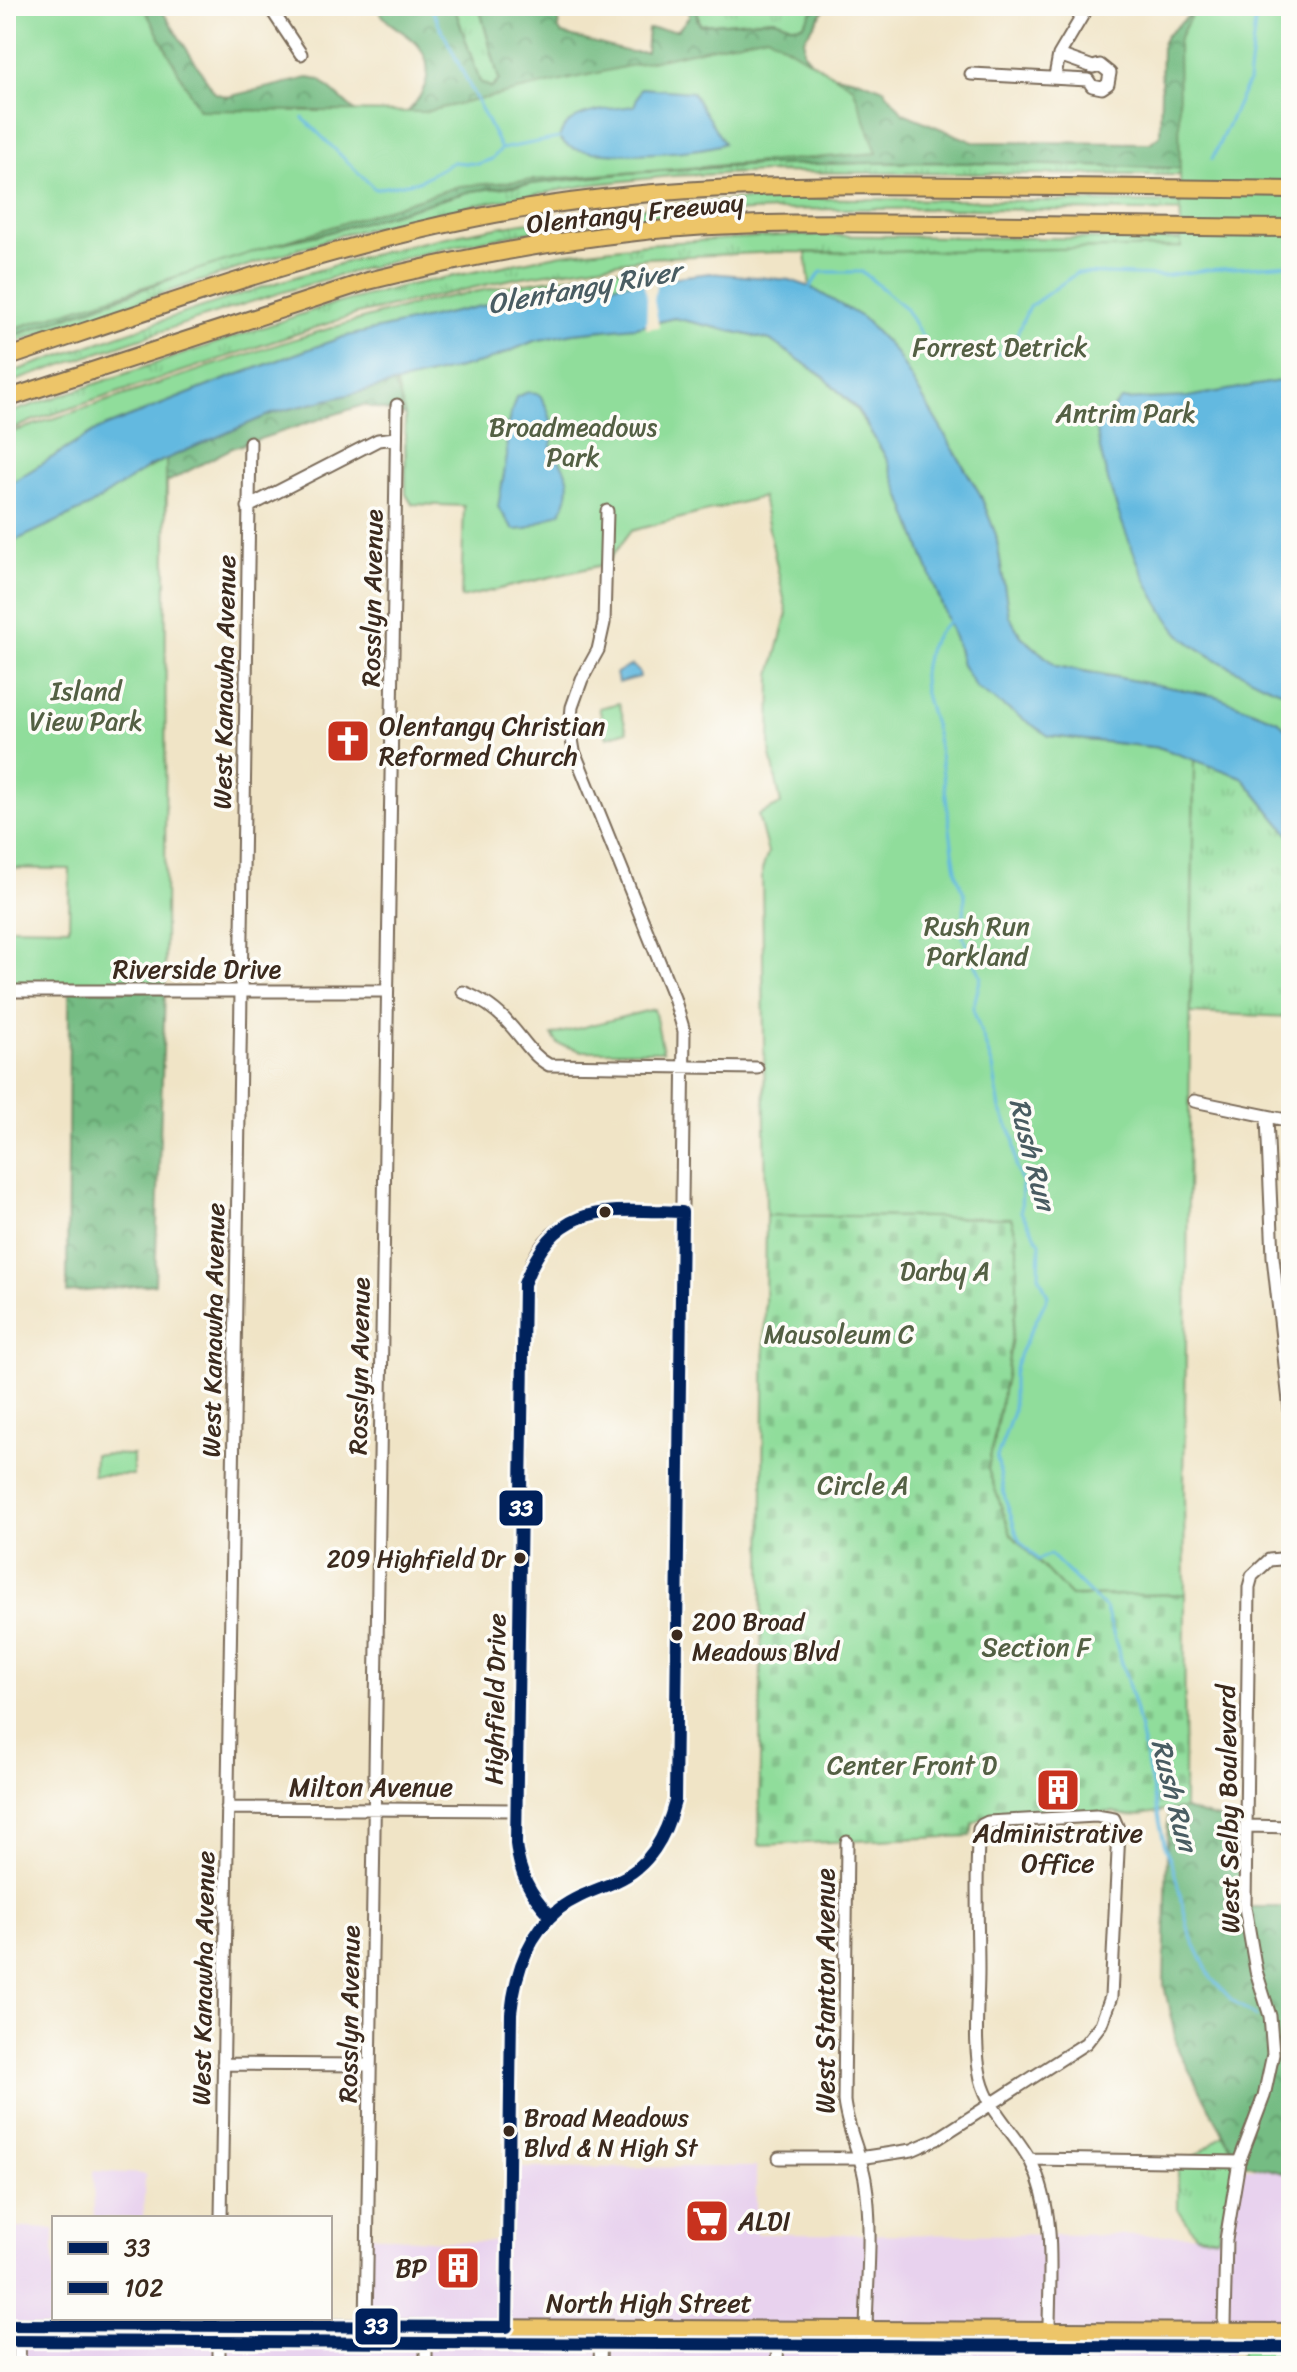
<svg xmlns="http://www.w3.org/2000/svg" width="1297" height="2372" viewBox="0 0 1297 2372" font-family="Sriracha,sans-serif">
  <style>
    .built { fill: #e8d2ee }
    .grass { fill: url(#grass-tufts); stroke: #66845c; stroke-width: 2 }
    .forest { fill: url(#forest-crowns); stroke: #587350; stroke-width: 2 }
    .cemetery { fill: url(#cemetery-stones); stroke: #66845c; stroke-width: 2 }
    .green { fill: #90dd9b; stroke: #66845c; stroke-width: 2 }
    .water { fill: #63b9e0; stroke: #4f727f; stroke-width: 2 }
    .pier { fill: #f0e4c6 }
    .lines { fill: none; stroke-linecap: round; stroke-linejoin: round }
    .stream { stroke: #63b9e0; stroke-width: 3 }
    .minor-casing { stroke: #7a6b59; stroke-width: 15 }
    .major-casing { stroke: #7a6b59; stroke-width: 18 }
    .highway-casing { stroke: #7a6b59; stroke-width: 20 }
    .minor { stroke: #fff; stroke-width: 11 }
    .major { stroke: #edc569; stroke-width: 14 }
    .highway { stroke: #edc569; stroke-width: 16 }
    .bus-1-casing { stroke: #fdfcf7; stroke-width: 18 }
    .bus-2-casing { stroke: #fdfcf7; stroke-width: 18 }
    .bus-1 { stroke: #00205b; stroke-width: 12 }
    .bus-2 { stroke: #00205b; stroke-width: 12 }
    .bus-dot { fill: #3b2a1e; stroke: #fdfcf7; stroke-width: 3 }
    .labels { text-anchor: middle; stroke-width: 7; stroke-linejoin: round; paint-order: stroke }
    .bus-label { font-size: 24px; fill: #3b2a1e; stroke: #fdfcf7; text-anchor: start }
    .street-label { font-size: 26px; fill: #3b2a1e; stroke: #fdfcf7 }
    .park-label { font-size: 26px; fill: #546044; stroke: #fdfcf7 }
    .poi-label { font-size: 26px; fill: #3b2a1e; stroke: #fdfcf7; text-anchor: start }
    .water-label { font-size: 28px; font-style: italic; fill: #495c62; stroke: #fdfcf7 }
    .line-badge { stroke: #fdfcf7; stroke-width: 3 }
    .badge-label { font-size: 22px; text-anchor: middle; font-weight: bold; fill: #fff }
  </style>
  <defs>
    <pattern id="grass-tufts" width="24" height="20" patternUnits="userSpaceOnUse" patternTransform="scale(2)"><rect width="24" height="20" fill="#90dd9b"/><path d="M3 7l-1-3M5 7V3M7 7l1-3M15 17l-1-3M17 17v-4M19 17l1-3" fill="none" stroke="#7dbe85"/></pattern>
    <pattern id="forest-crowns" width="20" height="18" patternUnits="userSpaceOnUse" patternTransform="scale(2)"><rect width="20" height="18" fill="#74bc83"/><path d="M2 6a3 3 0 1 1 6 0M12 15a3 3 0 1 1 6 0" fill="none" stroke="#60996b"/></pattern>
    <pattern id="cemetery-stones" width="16" height="16" patternUnits="userSpaceOnUse" patternTransform="scale(2)"><rect width="16" height="16" fill="#90dd9b"/><path d="M2 7V4a2 2 0 0 1 4 0v3zM10 15v-3a2 2 0 0 1 4 0v3z" fill="#7dbe85"/></pattern>
  </defs>
  <rect width="100%" height="100%" fill="#fdfcf7"/>
  <filter id="ink" filterUnits="userSpaceOnUse"><feTurbulence type="fractalNoise" baseFrequency=".0125" numOctaves="2"/><feDisplacementMap in="SourceGraphic" scale="16" xChannelSelector="R" yChannelSelector="G"/><feConvolveMatrix kernelMatrix="1 2 1 2 8 2 1 2 1" color-interpolation-filters="sRGB"/></filter>
  <filter id="wash" filterUnits="userSpaceOnUse"><feTurbulence type="fractalNoise" baseFrequency=".006" numOctaves="4" result="noise"/><feDisplacementMap in="SourceGraphic" scale="32" xChannelSelector="R" yChannelSelector="G"/><feGaussianBlur stdDeviation="1.8" result="paint"/><feColorMatrix in="noise" values="0 0 0 0 0 0 0 0 0 0 0 0 0 0 0 0 0 1.4 0 .05"/><feComposite in="paint" operator="in"/></filter>
  <g filter="url(#wash)">
    <rect width="100%" height="100%" fill="#f0e4c6"/>
    <!-- built -->
    <path class="built" d="M756,2167v67l440,1 22,3 15,-70h24l34,7v170h-50l-9,3 -3,18h-1223v-139l48,2v89h85v7l228,3 2,-93 72,6 68,1 2,-74z
      M93,2171l52,3 -2,44h-49z"/>
    <!-- grass -->
    <path class="grass" d="M454,6h25l21,75 -8,7 -12,-5z
      M697,6h119l-13,19 -10,1 -18,-7 -75,6z
      M927,162l364,9v5l-524,-4 -96,4 -76,8 -121,21 -130,29 -338,111v-6l241,-88 79,-18 145,-42 158,-18 129,-8z
      M771,198l520,6v9c-105,-1 -210,-2 -316,-4 -129,-1 -258,-1 -387,14 -201,25 -391,97 -582,161v-10c134,-45 267,-95 404,-129 118,-28 240,-40 361,-47z
      M792,235l499,6v11l-334,2 -177,-2 -134,6 -130,20 -159,36 -325,107 -26,11v-18l317,-107 77,-20 162,-33 85,-10z
      M1194,759l48,18 49,60v180l-100,-4z
      M1224,2134l16,1 -22,103 -22,-3 -18,-26v-40z
      M1241,2345h50v21h-62v-7h12z"/>
    <!-- forest -->
    <path class="forest" d="M6,6h153l56,87 12,4 81,-19 12,2 49,44 28,-1c21,-19 44,-49 21,-78 -14,-16 -31,-18 -42,-39h78l26,76 12,6 7,-8 -20,-74h81l-2,22 4,6 67,18h17l2,-23 30,1 11,-13v-11h8v12l3,7 75,-6 18,7 10,-1 13,-19h11l-23,33v14l16,19 40,8 24,9 19,24 70,29 177,1 10,-8 2,-91 4,-8 28,-25 97,-5v165l-364,-9 -169,3 -129,8 -118,13 -40,5 -145,42 -79,18 -241,88z
      M467,366l-55,138 -6,-10 -1,-79 -42,-10 -131,43 -65,34 -3,200 1,309 -10,293 -88,9 3,-424 -64,-1v-323l144,-79 123,-53z
      M1168,1808l16,1 63,17 -2,81h46v268l-52,-13 -61,-112 -14,-65z"/>
    <!-- cemetery -->
    <path class="cemetery" d="M766,1215l245,3 6,19v64l-10,70 -19,98 23,65 60,62 114,-2 -1,215c-23,-1 -50,13 -70,3l-131,6 -10,6 -2,12 -212,9z"/>
    <!-- green -->
    <path class="green" d="M6,6h137l56,104 225,2 343,-77 86,52 24,66 -418,33 -453,145z
      M1196,6h95v729l-4,-5 -169,-53 -62,-11 -35,-30 -12,-20 -13,-81 -16,-41 -84,-141 -33,-35 -53,-31 -4,-34 375,-6 -3,-206z
      M635,267l4,15 -54,6 -90,15 -152,34 -117,42 -129,51 -91,56v-52c136,-43 269,-93 407,-129 73,-18 148,-27 222,-38z
      M674,318l96,22 54,37 32,32 31,50 71,189 4,17 87,71 112,12 33,11 -10,730 1,105 -114,2 -60,-62 -23,-65 19,-98 10,-70v-64l-6,-19 -245,-3 -4,-345 6,-17 -10,-38 23,-11 -11,-54 1,-75 16,-62 -25,-116 -131,34 -25,33 -145,34 3,-92 -52,-2 -6,-10 -1,-79 -9,-32 88,-21 50,-21 40,-8 86,-11z
      M166,459l-1,532h-159v-64l63,1 1,-59 -64,-1v-324z
      M619,703l8,28 -20,6 -8,-29z
      M654,1009l9,42h-81l-24,-7 -6,-9z
      M94,1454l39,1v20h-40z"/>
    <!-- water -->
    <path class="water" d="M641,88l51,4 32,51c-24,11 -134,16 -156,3 -4,-2 -6,-5 -9,-8 8,-29 50,-28 75,-32z
      M710,273l80,7 20,7 53,31 33,35 84,141 16,41 13,81 12,20 35,30 160,30 63,25 12,14v102l-49,-60 -81,-29 -112,-12 -73,-48 -14,-23 -4,-17 -71,-189 -30,-50 -33,-32 -54,-37 -96,-22 -38,9 -62,6 -40,8 -50,21 -211,51 -123,53 -62,41 -82,38v-59l91,-56 129,-51 117,-42 152,-34 90,-15z
      M1291,379v315c-23,-5 -98,-44 -113,-62 -37,-45 -74,-149 -82,-206l25,-26 67,-3z
      M528,392l12,3c11,18 15,33 11,53 17,23 25,37 10,64l-35,17 -12,1 -16,-23 9,-51 -1,-26 10,-33z
      M632,665l7,7 1,5 -22,6 -2,-10z"/>
    <!-- pier -->
    <path class="pier" d="M658,276l-4,24 5,27 -13,2 1,-30 -5,-21z"/>
    <g class="lines">
      <!-- stream -->
      <path class="stream" d="M430,6l71,143
        M1280,6l11,30
        M303,118l72,71 44,-8 34,-19 25,2 14,-5 9,-10 58,-11
        M1212,159l36,-77 9,-76
        M810,287l11,-15h42l42,36 26,43 77,3 21,-47 48,-34 85,3 44,-6 85,-6
        M952,620c-18,10 -27,33 -29,53 -1,21 9,40 13,60 10,47 12,95 21,142l8,20 -2,41 18,40 -8,33 20,58 7,42 14,30 2,29 6,15 -1,29 19,31 -1,32 9,21 -28,57 -7,22v37l-16,45 8,41 14,42 19,20 12,-6 56,55 29,98 29,136 10,27 16,65 21,43 21,22 24,17
        M1286,2031l5,3"/>
    </g>
  </g>
  <g filter="url(#ink)">
    <g class="lines">
      <!-- minor casing -->
      <g class="minor-casing">
        <path id="minor" d="M269,6l32,48
          M971,74l117,6 4,6 10,2 6,-4 2,-11 -10,-8 -7,2 -34,-12
          M1055,76l4,-21 29,-49
          M248,507l130,-67 18,-2
          M6,991h381
          M463,992c18,7 34,18 47,33 13,14 22,31 39,40l208,3
          M1194,1101l97,20
          M1267,1117l6,140 18,162
          M227,1808l288,2
          M1247,1826l44,1
          M847,1842l-3,259c3,28 16,51 21,78 8,48 2,101 1,150
          M550,1915c-22,-22 -32,-40 -34,-71l8,-560c24,-84 86,-73 158,-72
          M223,2064l147,1
          M779,2158h80l53,-8 25,-11 149,-96 15,-19 10,-27 8,-166 -5,-12 -18,-3 -108,6 -6,3 -3,4c-4,46 -1,94 -1,141 0,35 -5,75 3,109 8,33 35,54 50,83 26,51 18,112 18,168
          M1030,2159l209,3
          M221,2218l29,-1776
          M366,2327l31,-1922
          M507,2327l4,-314c3,-46 22,-92 64,-114 19,-11 44,-15 61,-29 23,-18 33,-42 39,-69l9,-770 -10,-33 -100,-247 -4,-23 2,-21 10,-28 16,-29 6,-27 3,-112
          M19,2366l1,-41
          M219,2366v-48
          M426,2366v-39
          M600,2366l1,-39
          M777,2366l1,-38
          M1086,2366v-36
          M1223,2366l3,-126 13,-78 25,-66 9,-42 -3,-38 -14,-45 -11,-64 4,-320 3,-11 17,-16 22,-2"/>
      </g>
      <!-- major casing -->
      <g class="major-casing">
        <path id="major" d="M6,2325l1285,6
          M930,2366l1,-37"/>
      </g>
      <!-- highway casing -->
      <g class="highway-casing">
        <path id="highway" d="M6,358c170,-57 340,-119 517,-149 148,-25 296,-25 446,-23 107,1 215,2 322,4
          M6,399l362,-118c88,-22 178,-39 268,-49 103,-11 207,-9 309,-8 116,2 231,3 346,4"/>
      </g>
      <!-- minor -->
      <use href="#minor" class="minor"/>
      <!-- major -->
      <use href="#major" class="major"/>
      <!-- highway -->
      <use href="#highway" class="highway"/>
      <!-- bus-1 casing -->
      <g class="bus-1-casing">
        <path id="bus-1" d="M550,1915c-20,-21 -31,-42 -34,-71l8,-560c33,-84 80,-74 158,-72
          M6,2325l501,2
          M507,2327l4,-314c4,-39 16,-78 48,-104 17,-13 37,-19 56,-27 35,-15 51,-46 60,-81l7,-589"/>
      </g>
      <!-- bus-2 casing -->
      <g class="bus-2-casing">
        <path id="bus-2" d="M6,2341l1285,6"/>
      </g>
      <!-- bus-1 -->
      <use href="#bus-1" class="bus-1"/>
      <!-- bus-2 -->
      <use href="#bus-2" class="bus-2"/>
    </g>
  </g>
  <!-- icons -->
  <defs>
    <g id="church-square" transform="scale(2.3)"><rect x="-9" y="-9" width="18" height="18" rx="4" fill="#c8321e" stroke="#fdfcf7"/><path d="M-1.2-6h2.4v3.5h3.3v2.4h-3.3V6h-2.4V-.1h-3.3v-2.4h3.3Z" fill="#fff"/></g>
    <g id="building-square" transform="scale(2.3)"><rect x="-9" y="-9" width="18" height="18" rx="4" fill="#c8321e" stroke="#fdfcf7"/><path d="M-4-6H4V6H1V3H-1V6H-4ZM-2.5-4.3h1.7v1.8h-1.7ZM.8-4.3h1.7v1.8H.8ZM-2.5-1h1.7V.8h-1.7ZM.8-1h1.7V.8H.8Z" fill="#fff"/></g>
    <g id="supermarket-square" transform="scale(2.3)"><rect x="-9" y="-9" width="18" height="18" rx="4" fill="#c8321e" stroke="#fdfcf7"/><path d="M-6-5.5h2.5l.6 2H6L4.5 2H-2.5L-4.4-4H-6ZM-1.5 3.2a1.3 1.3 0 1 0 .1 0ZM3 3.2a1.3 1.3 0 1 0 .1 0Z" fill="#fff"/></g>
  </defs>
  <g fill-rule="evenodd">
    <use href="#church-square" x="348" y="741"/>
    <use href="#building-square" x="1058" y="1790"/>
    <use href="#supermarket-square" x="707" y="2221"/>
    <use href="#building-square" x="458" y="2268"/>
  </g>
  <!-- markers -->
  <g class="bus-dot">
    <circle cx="605" cy="1212" r="7"/>
    <circle cx="520" cy="1558" r="7"/>
    <circle cx="677" cy="1635" r="7"/>
    <circle cx="509" cy="2131" r="7"/>
  </g>
  <g class="labels">
    <!-- bus labels -->
    <g class="bus-label">
      <text x="505" y="1567" text-anchor="end">209 Highfield Dr</text>
      <text x="692" y="1630">200 Broad<tspan x="692" dy="30">Meadows Blvd</tspan></text>
      <text x="524" y="2126">Broad Meadows<tspan x="524" dy="30">Blvd &amp; N High St</tspan></text>
    </g>
    <!-- street labels -->
    <g class="street-label">
      <text transform="translate(635 213) rotate(-6)" y="9">Olentangy Freeway</text>
      <text transform="translate(372 598) rotate(-89)" y="9">Rosslyn Avenue</text>
      <text transform="translate(224 682) rotate(-89)" y="9">West Kanawha Avenue</text>
      <text x="197" y="978">Riverside Drive</text>
      <text transform="translate(213 1330) rotate(-89)" y="9">West Kanawha Avenue</text>
      <text transform="translate(359 1366) rotate(-89)" y="9">Rosslyn Avenue</text>
      <text transform="translate(495 1699) rotate(-89)" y="9">Highfield Drive</text>
      <text x="371" y="1796">Milton Avenue</text>
      <text transform="translate(1228 1809) rotate(-91)" y="9">West Selby Boulevard</text>
      <text transform="translate(203 1978) rotate(-89)" y="9">West Kanawha Avenue</text>
      <text transform="translate(825 1991) rotate(-90)" y="9">West Stanton Avenue</text>
      <text transform="translate(349 2014) rotate(-89)" y="9">Rosslyn Avenue</text>
      <text x="649" y="2312">North High Street</text>
    </g>
    <!-- park labels -->
    <g class="park-label">
      <text x="1000" y="356">Forrest Detrick</text>
      <text x="1126" y="422">Antrim Park</text>
      <text x="573" y="436">Broadmeadows<tspan x="573" dy="30">Park</tspan></text>
      <text x="86" y="700">Island<tspan x="86" dy="30">View Park</tspan></text>
      <text x="977" y="935">Rush Run<tspan x="977" dy="30">Parkland</tspan></text>
      <text x="945" y="1280">Darby A</text>
      <text x="839" y="1343">Mausoleum C</text>
      <text x="863" y="1494">Circle A</text>
      <text x="1036" y="1656">Section F</text>
      <text x="912" y="1774">Center Front D</text>
    </g>
    <!-- poi labels -->
    <g class="poi-label">
      <text x="379" y="735">Olentangy Christian<tspan x="379" dy="30">Reformed Church</tspan></text>
      <text x="1058" y="1842" text-anchor="middle">Administrative<tspan x="1058" dy="30">Office</tspan></text>
      <text x="738" y="2230">ALDI</text>
      <text x="427" y="2277" text-anchor="end">BP</text>
    </g>
    <!-- water labels -->
    <g class="water-label">
      <text transform="translate(584 287) rotate(-10)" y="10">Olentangy River</text>
      <text transform="translate(1033 1154) rotate(76)" y="10">Rush Run</text>
      <text transform="translate(1175 1795) rotate(76)" y="10">Rush Run</text>
    </g>
  </g>
  <g class="line-badge">
    <rect x="498" y="1489" width="46" height="38" rx="8" fill="#00205b"/>
    <rect x="354" y="2307" width="45" height="39" rx="8" fill="#00205b"/>
  </g>
  <g class="badge-label">
    <text x="521" y="1516">33</text>
    <text x="376" y="2334">33</text>
  </g>
  <!-- margin -->
  <rect width="1297" height="2372" fill="none" stroke="#fdfcf7" stroke-width="32"/>
  <!-- legend -->
  <rect x="52" y="2216" width="280" height="104" fill="#fdfcf7" stroke="#afa8a0" stroke-width="2"/>
  <rect x="68" y="2242" width="40" height="12" fill="#00205b" stroke="#afa8a0" stroke-width="2"/>
  <text x="124" y="2256" font-size="24" fill="#3b2a1e">33</text>
  <rect x="68" y="2282" width="40" height="12" fill="#00205b" stroke="#afa8a0" stroke-width="2"/>
  <text x="124" y="2296" font-size="24" fill="#3b2a1e">102</text>
</svg>
